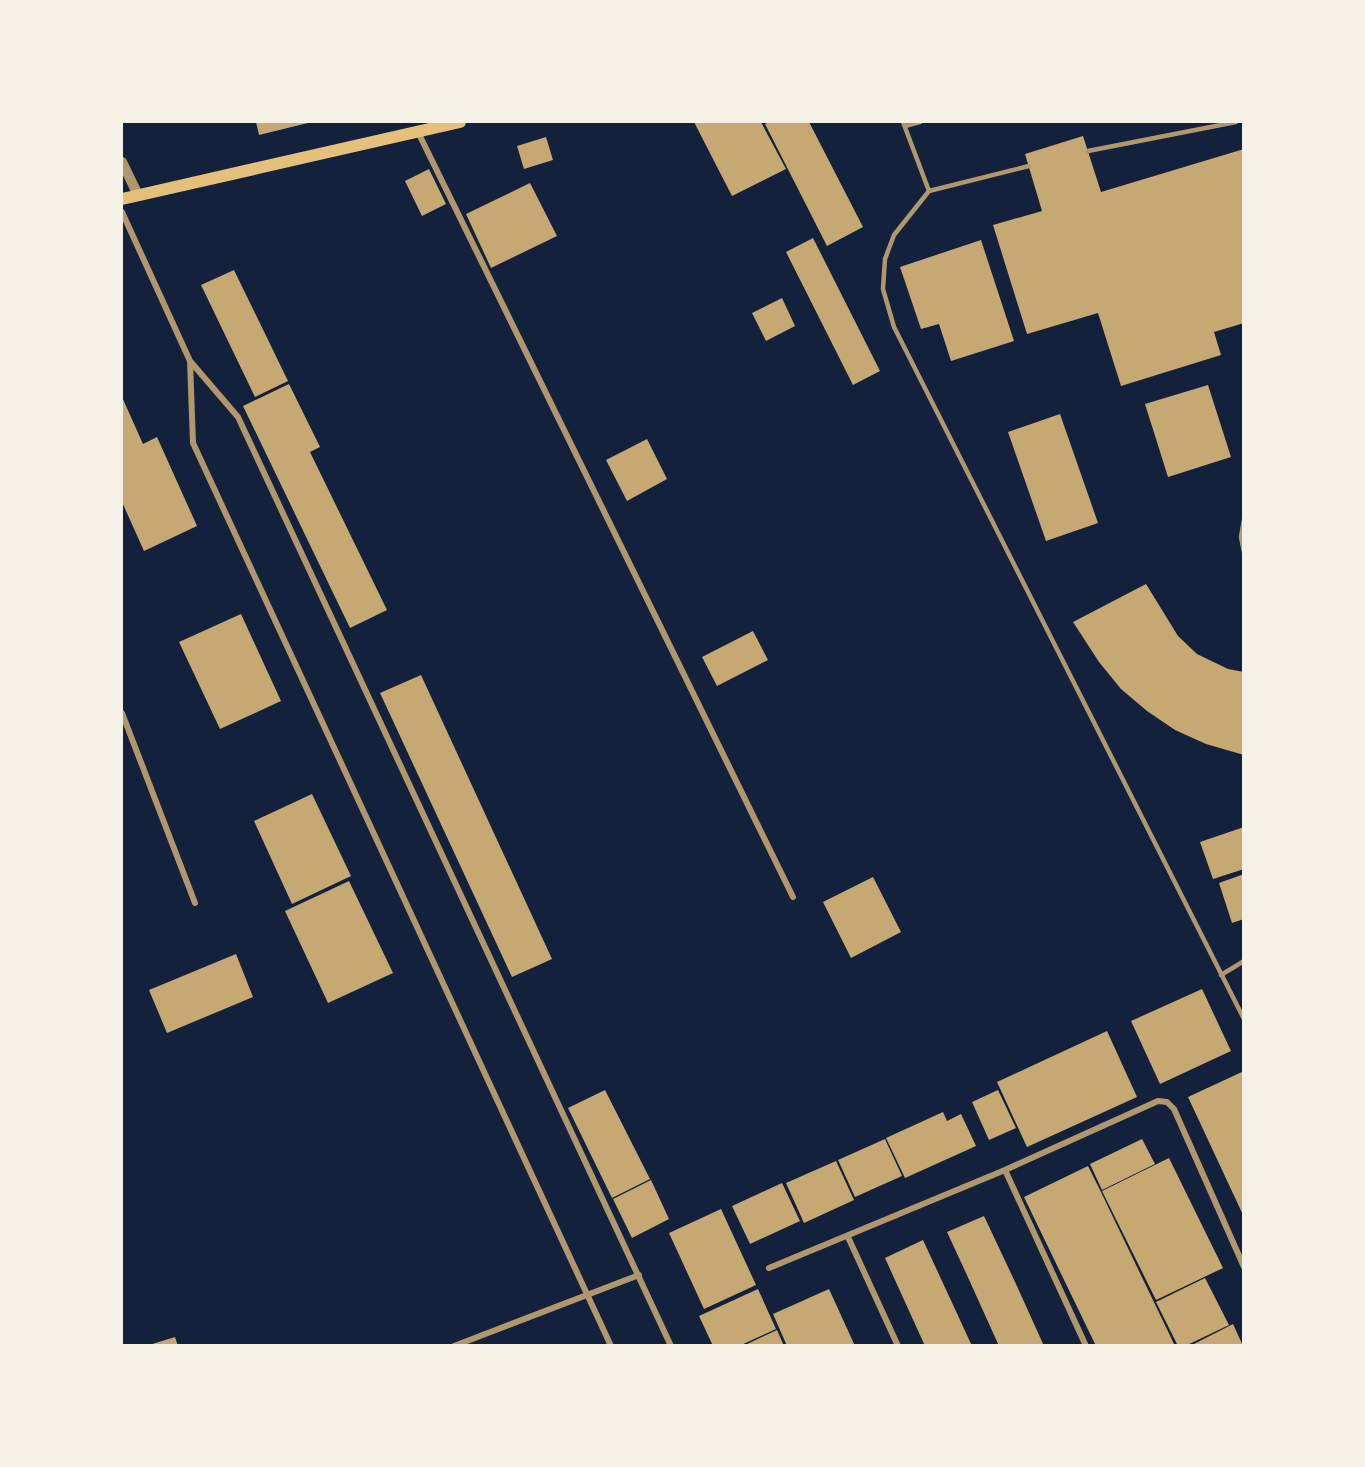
<svg xmlns="http://www.w3.org/2000/svg" width="1365" height="1467" viewBox="0 0 1365 1467" font-family="Karla,sans-serif">
  <style>
    .building { fill: #c6a872 }
    .lines { fill: none; stroke-linecap: round; stroke-linejoin: round }
    .service { stroke: #b1986c; stroke-width: 4.5 }
    .minor { stroke: #b1986c; stroke-width: 6 }
    .tertiary { stroke: #b1986c; stroke-width: 10 }
    .secondary { stroke: #e5c07b; stroke-width: 12 }
  </style>
  <rect width="100%" height="100%" fill="#14213d"/>
  <!-- building -->
  <path class="building" d="M256,122h56l-53,13z
    M694,122h67l25,47 -54,27z
    M770,122h39l54,105 -36,19 -62,-122z
    M1083,136l18,56 143,-43v174l-30,9 7,23 -100,31 -23,-73 -71,21 -34,-109 49,-14 -17,-57z
    M546,137l7,23 -29,9 -7,-23z
    M429,169l17,35 -24,12 -17,-35z
    M530,183l27,53 -66,32 -25,-54z
    M813,238l67,133 -27,14 -67,-133z
    M981,240l33,101 -63,20 -12,-37 -18,5 -21,-62z
    M234,270l54,111 -33,16 -54,-112z
    M782,298l13,28 -29,15 -14,-28z
    M289,384l31,63 -10,5 77,158 -37,18 -107,-222z
    M1208,385l23,72 -63,20 -23,-73z
    M122,397l21,47 14,-7 40,89 -53,25 -22,-49z
    M1060,414l38,109 -52,18 -38,-109z
    M647,439l20,40 -40,22 -21,-41z
    M1146,584l32,52 19,18 31,15 16,3v83l-38,-11 -31,-14 -28,-19 -26,-22 -22,-27 -26,-40z
    M241,614l40,87 -61,28 -41,-87z
    M753,631l15,29 -51,26 -15,-29z
    M421,675l131,284 -40,18 -132,-284z
    M312,794l39,82 -59,28 -38,-83z
    M1244,827v42l-31,10 -13,-37z
    M1244,874v45l-12,4 -13,-40z
    M873,877l28,55 -50,26 -28,-56z
    M349,881l44,92 -65,30 -43,-92z
    M236,954l17,43 -86,36 -18,-43z
    M1202,989l29,62 -71,33 -29,-63z
    M1107,1031l30,66 -110,50 -30,-65z
    M1244,1071v146l-56,-120z
    M605,1090l45,89 -38,19 -44,-90z
    M998,1090l18,38 -27,12 -17,-38z
    M943,1112l4,9 14,-7 15,32 -71,32 -19,-40z
    M885,1139l17,37 -47,21 -17,-37z
    M1142,1139l13,25 -53,26 -12,-26z
    M1169,1158l54,110 -67,32 -54,-109z
    M836,1161l18,39 -50,23 -18,-40z
    M1088,1166l13,26 74,154h-79l-59,-122 -13,-27z
    M651,1180l18,39 -37,19 -19,-39z
    M782,1183l18,38 -50,23 -18,-38z
    M721,1209l35,76 -52,24 -35,-76z
    M984,1216l32,68 28,62h-45l-33,-73 -19,-41z
    M923,1240l25,54 24,52h-47l-40,-88z
    M1205,1278l24,47 -44,21h-7l-22,-44z
    M758,1289l18,40 -37,17h-26l-14,-30z
    M829,1289l26,57h-68l-14,-32z
    M1233,1324l10,22h-53z
    M777,1330l7,16h-41z
    M175,1337l3,9h-29v-1z"/>
  <g class="lines">
    <!-- service -->
    <path class="service" d="M903,122l26,69
      M905,126l15,-4
      M1088,151l148,-29
      M1029,166l-100,25 -35,44 -9,24 -2,30 11,38 350,692
      M1244,520l-3,17 3,15
      M1221,975l23,-14"/>
    <!-- minor -->
    <path class="minor" d="M418,132l375,765
      M122,212l68,149 48,56 433,929
      M190,361l3,82 418,903
      M122,713l73,190
      M1005,1170l81,176
      M848,1237l50,109
      M769,1268l236,-98 153,-69 9,1 7,7 70,158
      M454,1346l185,-71"/>
    <!-- tertiary -->
    <path class="tertiary" d="M122,162l15,31"/>
    <!-- secondary -->
    <path class="secondary" d="M122,199l338,-77"/>
  </g>
  <!-- border -->
  <rect width="1365" height="1467" fill="none" stroke="#f6f1e7" stroke-width="246"/>
</svg>
